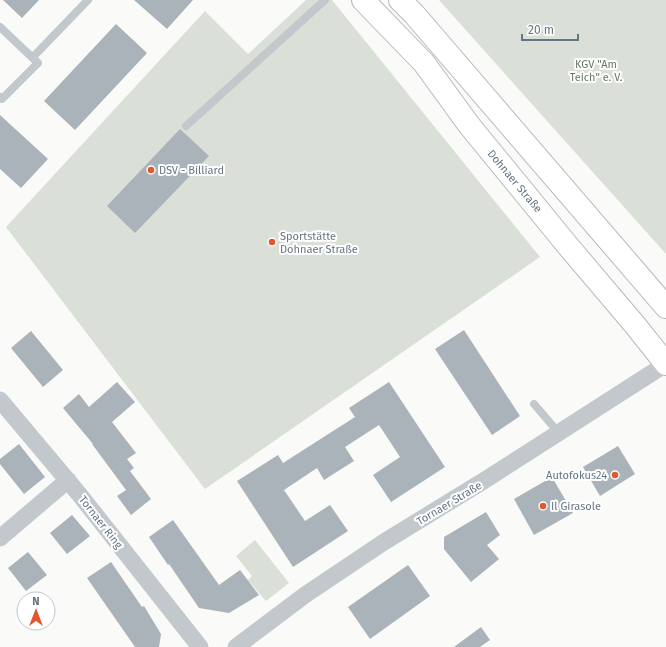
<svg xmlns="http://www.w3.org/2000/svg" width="666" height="647" viewBox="0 0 666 647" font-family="'Fira Sans',sans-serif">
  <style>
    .green { fill: #dadfd7 }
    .building { fill: #aab3b9 }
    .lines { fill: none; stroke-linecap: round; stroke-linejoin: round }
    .secondary-casing { stroke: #b3babf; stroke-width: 24 }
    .lane { stroke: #c3c8cc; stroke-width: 8 }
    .street { stroke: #c3c8cc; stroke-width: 17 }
    .secondary { stroke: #fff; stroke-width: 22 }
    .poi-dot { fill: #e4572e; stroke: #fff; stroke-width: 1.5 }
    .labels { text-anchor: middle; stroke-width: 4; stroke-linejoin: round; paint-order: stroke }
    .park-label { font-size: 11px; fill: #687a64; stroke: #fff }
    .poi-label { font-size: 11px; fill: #657683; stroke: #fff; text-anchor: start }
    .street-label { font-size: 11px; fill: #657683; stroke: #fff }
  </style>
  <rect width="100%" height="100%" fill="#fafaf8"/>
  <!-- green -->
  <path class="green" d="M306,0h26l208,257 -335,232 -199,-262 199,-216 43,43z
    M439,0h227v254z
    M255,540l34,43 -23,18 -18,-21 4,-4 -16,-20z"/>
  <!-- building -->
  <path class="building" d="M3,0h36l-17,18z
    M134,0h59l-26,29z
    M116,24l31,29 -72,77 -31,-29z
    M0,115l48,44 -27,29 -21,-19z
    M180,129l29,27 -74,77 -28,-27z
    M464,330l56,86 -28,19 -57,-86z
    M31,331l32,39 -20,17 -32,-39z
    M117,382l18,20 -23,20 24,31 -9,6 7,9 -4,3 21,28 -20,16 -14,-19 9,-6 -34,-46h1l-30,-36 16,-14 10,13z
    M389,382l56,85 -54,35 -18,-27 27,-18 -21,-32 -34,22 9,14 -30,19 -7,-12 -33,22 21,31 25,-16 18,26 -55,36 -56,-86 41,-26 5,8 72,-46 -6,-9z
    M19,444l26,33 -21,17 -24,-30v-5z
    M618,446l17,28 -35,22 -17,-29z
    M552,477l21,36 -39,22 -20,-36z
    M486,512l14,23 -13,10 12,14 -28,23 -27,-33v-12z
    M72,515l18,21 -23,18 -17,-21z
    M173,520l46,65 21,-15 19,25 -30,18 -30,-5 -30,-44 -1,1 -19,-28z
    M28,552l19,23 -21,16 -18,-23z
    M111,562l31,45 2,-1 17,28 -2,13h-24l-48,-69z
    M408,565l22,31 -60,43 -22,-32z
    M481,627l9,13 -10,7h-26z"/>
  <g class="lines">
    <!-- secondary casing -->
    <g class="secondary-casing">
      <path id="secondary" d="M363,0l61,63 45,62 99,121 67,79 31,39
        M400,0l14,14 252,293"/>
    </g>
    <!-- lane -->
    <path class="lane" d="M0,27l38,36 -36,36 -2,-2
      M33,57l55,-57
      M186,126l139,-126
      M534,404l24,28"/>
    <!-- street -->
    <path class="street" d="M0,400l79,94 121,153
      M0,538l68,-58
      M236,647l69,-52 79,-53 101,-62 181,-116"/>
    <!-- secondary -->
    <use href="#secondary" class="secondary"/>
  </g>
  <!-- markers -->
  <g class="poi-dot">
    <circle cx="151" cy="170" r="4"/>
    <circle cx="272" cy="242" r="4"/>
    <circle cx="615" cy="475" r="4"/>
    <circle cx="543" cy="506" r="4"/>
  </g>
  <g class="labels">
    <!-- park labels -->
    <g class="park-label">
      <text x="596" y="68">KGV "Am<tspan x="596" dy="13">Teich" e. V.</tspan></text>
    </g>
    <!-- poi labels -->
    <g class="poi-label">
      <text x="159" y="174">DSV - Billiard</text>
      <text x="280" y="240">Sportstätte<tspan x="280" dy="13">Dohnaer Straße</tspan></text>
      <text x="607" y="479" text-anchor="end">Autofokus24</text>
      <text x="551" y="510">Il Girasole</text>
    </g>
    <!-- street labels -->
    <g class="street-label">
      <text transform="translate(515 181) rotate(50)" y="4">Dohnaer Straße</text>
      <text transform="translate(449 503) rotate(-31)" y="4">Tornaer Straße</text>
      <text transform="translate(101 522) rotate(52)" y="4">Tornaer Ring</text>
    </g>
  </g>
  <!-- north arrow -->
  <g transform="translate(36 611)"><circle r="19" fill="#ffffff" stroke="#c1c8cd"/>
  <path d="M0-3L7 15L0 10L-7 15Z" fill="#e4572e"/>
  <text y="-6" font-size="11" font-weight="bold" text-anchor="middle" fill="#657683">N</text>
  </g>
  <!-- scale -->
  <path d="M522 34v6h56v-6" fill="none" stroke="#657683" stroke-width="2"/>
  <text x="528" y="34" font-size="12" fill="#657683" stroke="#ffffff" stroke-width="3" paint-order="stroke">20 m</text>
</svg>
